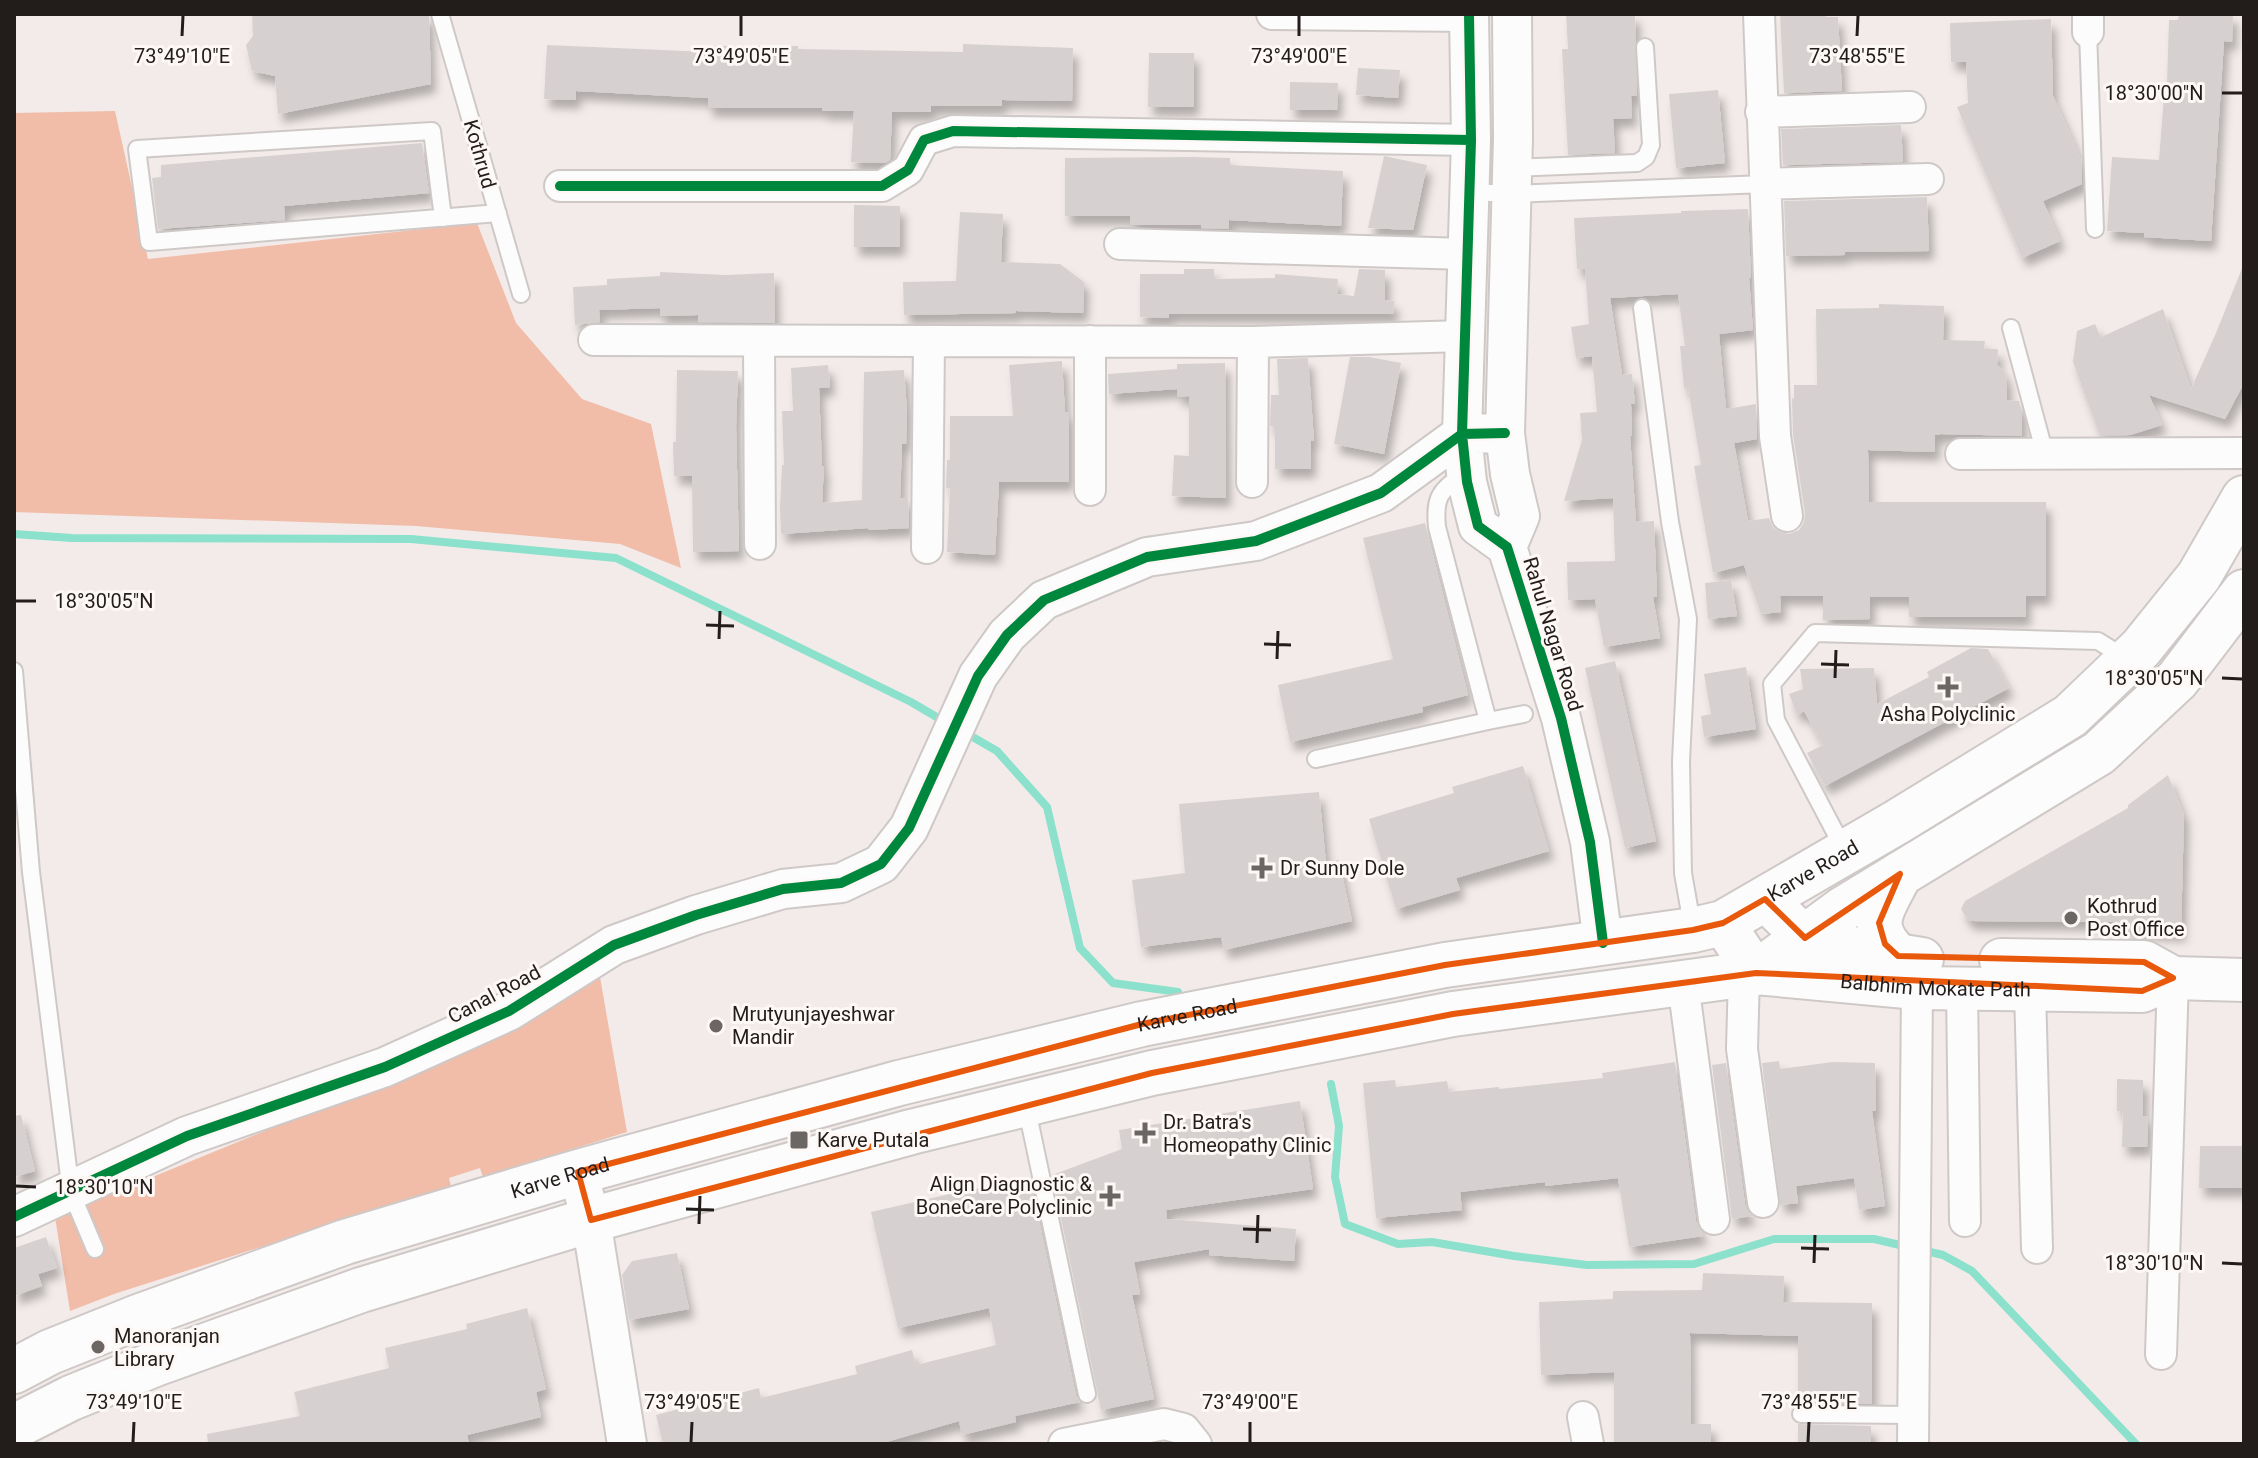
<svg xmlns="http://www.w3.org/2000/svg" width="2258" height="1458" viewBox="0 0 2258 1458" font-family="Roboto,sans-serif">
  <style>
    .forest { fill: #f1bca8 }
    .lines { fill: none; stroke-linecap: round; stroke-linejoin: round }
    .stream { stroke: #8ce1cc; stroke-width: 8 }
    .building { fill: #d6d1d0; filter: url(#shadow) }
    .service-casing { stroke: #cec9c7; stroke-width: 20 }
    .minor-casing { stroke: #cec9c7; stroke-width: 34 }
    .tertiary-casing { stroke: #cec9c7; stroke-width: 42 }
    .secondary-casing { stroke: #cec9c7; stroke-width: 46 }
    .primary-casing { stroke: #cec9c7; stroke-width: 48 }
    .service { stroke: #fdfcfc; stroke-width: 16 }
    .minor { stroke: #fdfcfc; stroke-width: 30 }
    .tertiary { stroke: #fdfcfc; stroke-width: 38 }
    .secondary { stroke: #fdfcfc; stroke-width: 42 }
    .primary { stroke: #fdfcfc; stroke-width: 44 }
    .cycleway-casing { stroke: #fdf8f6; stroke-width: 15 }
    .cycleway { stroke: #00873e; stroke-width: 10 }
    .marked { fill: none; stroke: #e8590c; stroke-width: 6; stroke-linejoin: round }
    .ticks { fill: none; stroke: #221d1b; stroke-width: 3 }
    .poi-dot { fill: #6b6563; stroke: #fdf8f6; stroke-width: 3 }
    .labels { text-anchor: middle; stroke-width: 6; stroke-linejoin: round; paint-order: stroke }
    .street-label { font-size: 20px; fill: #221d1b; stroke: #fdf8f6 }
    .poi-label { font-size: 20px; fill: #221d1b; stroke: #fdf8f6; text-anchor: start }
    .ticks-label { font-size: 20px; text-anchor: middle; fill: #221d1b; stroke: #fdf8f6; stroke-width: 6; stroke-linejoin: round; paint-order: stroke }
  </style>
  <defs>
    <filter id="shadow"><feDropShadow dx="5" dy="9" stdDeviation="4" flood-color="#0004"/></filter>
  </defs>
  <rect width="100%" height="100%" fill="#f2ebe9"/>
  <!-- forest -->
  <path class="forest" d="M115,111l33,148 329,-36 39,100 66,76 69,25 30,144 -61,-24 -204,-18 -402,-14v-399z
    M600,977l27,155 -144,45 -3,-9 -31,10 2,8 -337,108 -44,17 -15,-94 417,-171z"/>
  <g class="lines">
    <!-- stream -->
    <path class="stream" d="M14,534l58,4 339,1 205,19 295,144 34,20
      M964,732l33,19 50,56 33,141 33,35 65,9
      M1331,1084l8,42 -4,51 10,47 53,20 34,-2 82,14 73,9 107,-1 80,-25h100l69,16 29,16 164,173"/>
  </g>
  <!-- building -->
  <path class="building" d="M252,14h177l2,70 -153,30 -3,-38 -23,-5 -6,-26 7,-9z
    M1566,14h69l2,82h-6l1,22 -19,1 2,34 -47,2 -6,-106h6z
    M1780,14h46v3h12l4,74 -58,2z
    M2179,14h54l-1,28 -8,-1 -13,200 -67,-4v-4l-37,-2 5,-74 47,3 6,-77h2l2,-63h9z
    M2051,19l2,77 29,66v22l-39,17 17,40 -38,17 -65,-151 11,-4 -2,-41h-15l-1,-39z
    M963,44l110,4 -1,53 -70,-1v6h-71v6h-39l-2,48 -5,3 -34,-1 3,-51h-32v-3h-114v-10l-132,-7v9l-32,-1 3,-54 161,7v-6h90v3l165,3z
    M1149,53h45v54h-46z
    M1358,68l42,2 -2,28 -42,-3z
    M1290,82l48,1 -1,27h-47z
    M1718,90l7,73 -49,5 -7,-74z
    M1901,125l2,37 -120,3 -2,-36z
    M422,143l7,50 -145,13 1,14 -127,9 -6,-51 9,-1v-12z
    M1384,156l43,9 -14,65 -45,-2z
    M1191,157l39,1v7l113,6 -2,55 -112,-6v9l-28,-1v-3h-71v-9h-65v-58z
    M1927,197l2,54 -84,1v3l-59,1 -2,-55z
    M854,205l46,1v41h-46z
    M1748,209l3,69h-2l4,52 -34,4 7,75 30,-5 1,35 -23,4 14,78 21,-3 4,10 7,4 9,2 10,-4 5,-8 1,-9 -12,-79 -1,-35 2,-1v-13h23l-1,-76 63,-1v-4l65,2 -1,34 42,1 -1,8h14l-1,16 7,6 3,10v19l12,1 3,11v24l-81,-2 -6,1v17l-67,-2 1,52h177v94h-20v21h-117v-20h-39v22l-47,1v-24h-43l1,16 -20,2 -17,-49 -31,8 -19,-107 7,-1 -13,-77h-4l-4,-42h5l-7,-52 -68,4 12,77 10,-1 3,30h-4l1,32h-2l6,86 18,-1 3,76h-4l7,41 -56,9 -9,-48 -27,1 -1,-38 48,-1 -2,-63 -49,3 18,-61 -2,-27 17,-1 -5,-56 -16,2 -5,-31 18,-3 -4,-55h-8l-3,-51 107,-5v-2z
    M960,212l43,2 -2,48 59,2 24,18 -1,31 -67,-2v2l-112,2 -1,-33 53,-1z
    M2243,266l1,117 -19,36 -76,-24 13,30 -32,10 -30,1 -27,-74 4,-31 18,-7 6,13 62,-28 28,80 25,-56z
    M1184,269h30v10l61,-1v-4l63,5 -1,15 17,2 5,-27 26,1v30l9,1 -1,13h-224v4l-29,-1v-43h44z
    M660,272l66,3 48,-2 1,50 -77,-1v-7l-38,1v-8l-61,2 1,12 -25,3 -2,-38 34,-2v-6l53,-3z
    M1350,357h19l32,6 -17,91 -50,-10z
    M1308,358l6,83 -3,-1v29h-36v-43h-5l1,-31h8l-2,-36z
    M1062,361l3,51h4v70h-70l-4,73 -48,-3 3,-64h-4l1,-28h3v-44h63l-4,-51z
    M1225,363l1,135 -54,-2 2,-41 15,1v-60l-11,1 -1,-8 -68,5 -1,-20 69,-5v-5z
    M828,365l2,22 -11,1 3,78h2l-2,37 40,-3 2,-128 40,-2 3,42 -1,32h-4l-2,54h8l1,30 -41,2v-2l-87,6 -1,-27 2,-42h2l-2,-54h11l-2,-43z
    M677,370l61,1 -2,56 3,124 -46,1 -1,-76h-18l-1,-34h3z
    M1425,523l43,172 -46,12 1,5 -133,30 -12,-57 115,-26 -30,-121z
    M1731,580l6,36 -29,3 -3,-36z
    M1971,648l17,1 21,39 -184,98 -18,-33 16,-8 -19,-34 -7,4 -8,-21 14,-5 -3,-20 74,-1 3,36 52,-27 -2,-5z
    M1615,661l41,180 -31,7 -40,-180z
    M1746,667l10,62 -52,8 -3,-21 10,-2 -7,-40z
    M1523,766l26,85 -93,27 4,12 -64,19 -27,-90 85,-26 -2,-6z
    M2168,775l16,40 -3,118 -55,-3v-8l-156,-1 -5,-5 -4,-7 4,-8 163,-93v-3z
    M1319,792l7,71 13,-3 13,61 -128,29 -3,-13 -80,10 -9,-67 53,-7 -6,-69z
    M1779,1061l1,8 53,-7 42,1 1,48h-4l13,95 -26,4 -5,-32 -58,8 2,17 -18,2 -18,-142z
    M1675,1062l21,159 7,15 -74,11 -11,-69 -73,8v-4l-85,10 2,18 -86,8 -13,-135 32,-3 1,7 51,-6 2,11 50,-5v2l104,-11 -1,-5z
    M1726,1063l19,141 3,8 5,4 -21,3 -20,-154z
    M2117,1079l26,1v36h5l-1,31h-25l1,-36h-6z
    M1300,1101l13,88 -147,21 1,9 129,10 -2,32 -85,-6v-6l-75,13 6,32 -8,1 22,104 -53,11 -49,-235 70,-26 -3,-19z
    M21,1115l14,56 -21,6v-61z
    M2200,1146h43v42h-44z
    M1030,1178l46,218 4,6 -65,14 1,6 -54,13 -3,-14 -80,23h-216l-7,-29 103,-27 2,10 96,-24 -2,-8 57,-16 4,15 80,-20 -7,-37 -91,20 -27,-116 83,-19z
    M46,1237l11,31 -19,6 4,12 -28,10v-48z
    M677,1253l12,56 -60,11 -7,-45 10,-14z
    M1703,1273l81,3 -1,26 89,1v101h-74v-68l-108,-3 1,91h20v20h-97v-72l-73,3 -2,-73 74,-3v-8l89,-1z
    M527,1308l19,81 -10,3 5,25 -74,18 2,9h-261l-1,-10 93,-18 -6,-24 95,-24 -4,-20 82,-19 -1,-5z
    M1798,1424l73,2v18h-73z"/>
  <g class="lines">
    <!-- service casing -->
    <g class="service-casing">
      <path id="service" d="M440,14l81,280
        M2088,32l7,197
        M1512,168l125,-5 9,-6 5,-12 -6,-98
        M1470,192l42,2 253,-10
        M443,218l-11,-87 -295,18 12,93 349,-29
        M1642,308l28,214 18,97 -7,142 2,112 10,57
        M2011,328l34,126
        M14,671l17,201 40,320 24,57
        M1488,721l36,-7
        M1316,759l172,-38 -51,-194c-3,-31 3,-36 28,-54
        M1845,851l-69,-131 -4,-36 43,-51 283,8 29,18
        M1026,1105l61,289
        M1801,1414l112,1"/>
    </g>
    <!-- minor casing -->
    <g class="minor-casing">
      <path id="minor" d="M1272,14l197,2
        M1759,14l16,422 12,80
        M2088,32v-18
        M1761,112l149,-5
        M1765,184l163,-5
        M560,186h322l26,-16 16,-30 29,-9 518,9
        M1120,244l347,10
        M594,340l659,2 212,-6
        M759,341l1,203
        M1090,341v149
        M1961,454l283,-1
        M1252,482l1,-140
        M927,548l2,-207
        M1744,975l-2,74 21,153
        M1683,983l31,236
        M1962,989l3,232
        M2030,990l7,258
        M2161,1354l12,-376
        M1583,1417l5,27
        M1064,1444l100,-20 20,5 12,15
        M1913,1444l4,-456"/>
    </g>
    <!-- tertiary casing -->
    <g class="tertiary-casing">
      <path id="tertiary" d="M1469,14l2,126 -9,294 5,48 11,44 29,21 54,171 29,124 13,101
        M1507,547l13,-31 -10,-42 -5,-41 8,-294 -1,-125
        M578,1172l13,48 36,224
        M14,1217l173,-81 198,-69 124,-56 105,-66 82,-30 87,-26 58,-6 40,-19 28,-36 69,-152 29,-41 37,-35 103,-43 109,-16 125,-48 81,-59 43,-1"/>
    </g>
    <!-- secondary casing -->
    <g class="secondary-casing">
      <g id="secondary">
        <path d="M1765,899l40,39 47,10 70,11"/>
        <path id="s1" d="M1723,923l33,50 161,15 225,3 31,-13 71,2"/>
        <path d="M2001,960l143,2 29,16"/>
      </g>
    </g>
    <!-- primary casing -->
    <g class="primary-casing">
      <g id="primary">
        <path d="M1898,956c-33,-31 -15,-48 2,-82"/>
        <path id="s2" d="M14,1371l36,-19 88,-35 207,-75 233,-70 321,-89 243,-59 303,-59 248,-35 30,-7 174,-101 173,-106 71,-68 58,-72 45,-78"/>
        <path d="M14,1427l57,-29 84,-34 206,-74 230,-70 320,-88 241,-59 301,-59 303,-41 87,-64 256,-156 78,-73 67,-88"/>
      </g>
    </g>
    <!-- service -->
    <use href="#service" class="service"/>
    <!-- minor -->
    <use href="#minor" class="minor"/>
    <!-- tertiary -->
    <use href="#tertiary" class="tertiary"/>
    <!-- secondary -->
    <use href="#secondary" class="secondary"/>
    <!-- primary -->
    <use href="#primary" class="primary"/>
    <!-- cycleway casing -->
    <g class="cycleway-casing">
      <path id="cycleway" d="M1469,14l2,126 -9,294 5,48 11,44 29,21 54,171 29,124 13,101
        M560,186h322l26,-16 16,-30 29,-9 518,9
        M14,1217l173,-81 198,-69 124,-56 105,-66 82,-30 87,-26 58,-6 40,-19 28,-36 69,-152 29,-41 37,-35 103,-43 109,-16 125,-48 81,-59 43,-1"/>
    </g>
    <!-- cycleway -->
    <use href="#cycleway" class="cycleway"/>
  </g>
  <!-- marked area -->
  <path class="marked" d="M1900,874l-21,49 6,21 13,12 246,6 29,16 -31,13 -386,-18 -303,41 -301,59 -561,147 -13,-48 564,-148 303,-59 248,-35 30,-7 42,-24 40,39z"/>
  <!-- ticks -->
  <path class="ticks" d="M182,36l1,-20M741,36v-20M1299,36v-20M1857,36l1,-20M2222,93h20M16,601h20M706,625l28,1M719,639l1,-28M1264,644l27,1M1277,659l1,-28M1821,664l28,1M1835,678l1,-28M2222,678l20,1M16,1186l20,1M686,1209l28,1M699,1224l1,-28M1243,1229l28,1M1257,1243l1,-28M1801,1248l28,1M1814,1263l1,-28M2222,1263l20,1M133,1442l1,-20M691,1442l1,-20M1250,1442v-20M1808,1442l1,-20"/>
  <!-- markers -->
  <g class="poi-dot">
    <path d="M1944 675h8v8h8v8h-8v8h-8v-8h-8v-8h8z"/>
    <path d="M1258 856h8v8h8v8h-8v8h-8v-8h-8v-8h8z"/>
    <circle cx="2071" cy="918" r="8"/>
    <circle cx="716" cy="1026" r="8"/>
    <path d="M1141 1121h8v8h8v8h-8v8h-8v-8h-8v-8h8z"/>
    <rect x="789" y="1130" width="20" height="20" rx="4"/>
    <path d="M1106 1184h8v8h8v8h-8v8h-8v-8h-8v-8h8z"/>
    <circle cx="98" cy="1347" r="8"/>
  </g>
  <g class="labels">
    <!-- street labels -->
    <g class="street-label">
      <text transform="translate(480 154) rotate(74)" y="7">Kothrud</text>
      <text transform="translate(1553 634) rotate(73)" y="7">Rahul Nagar Road</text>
      <text dy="7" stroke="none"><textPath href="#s2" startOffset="1876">Karve Road</textPath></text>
      <text dy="7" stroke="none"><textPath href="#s1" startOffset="240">Balbhim Mokate Path</textPath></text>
      <text transform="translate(494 994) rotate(-28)" y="7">Canal Road</text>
      <text dy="7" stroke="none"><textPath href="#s2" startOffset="1228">Karve Road</textPath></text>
      <text dy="7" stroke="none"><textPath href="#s2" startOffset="580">Karve Road</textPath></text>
    </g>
    <!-- poi labels -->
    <g class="poi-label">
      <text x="1948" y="721" text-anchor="middle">Asha Polyclinic</text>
      <text x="1280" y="875">Dr Sunny Dole</text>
      <text x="2087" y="913">Kothrud<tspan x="2087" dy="23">Post Office</tspan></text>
      <text x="732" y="1021">Mrutyunjayeshwar<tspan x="732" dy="23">Mandir</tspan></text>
      <text x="1163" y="1129">Dr. Batra's<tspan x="1163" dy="23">Homeopathy Clinic</tspan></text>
      <text x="817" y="1147">Karve Putala</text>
      <text x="1092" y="1191" text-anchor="end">Align Diagnostic &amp;<tspan x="1092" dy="23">BoneCare Polyclinic</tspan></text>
      <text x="114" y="1343">Manoranjan<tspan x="114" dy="23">Library</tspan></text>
    </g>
  </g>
  <g class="ticks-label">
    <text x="182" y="63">73°49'10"E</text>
    <text x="741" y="63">73°49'05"E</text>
    <text x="1299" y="63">73°49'00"E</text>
    <text x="1857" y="63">73°48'55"E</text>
    <text x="2154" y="100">18°30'00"N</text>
    <text x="104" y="608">18°30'05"N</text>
    <text x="2154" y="685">18°30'05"N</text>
    <text x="104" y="1194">18°30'10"N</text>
    <text x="2154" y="1270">18°30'10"N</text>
    <text x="134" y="1409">73°49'10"E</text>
    <text x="692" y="1409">73°49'05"E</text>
    <text x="1250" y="1409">73°49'00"E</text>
    <text x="1809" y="1409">73°48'55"E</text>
  </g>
  <!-- border -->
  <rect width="2258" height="1458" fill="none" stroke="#221d1b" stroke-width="32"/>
</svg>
